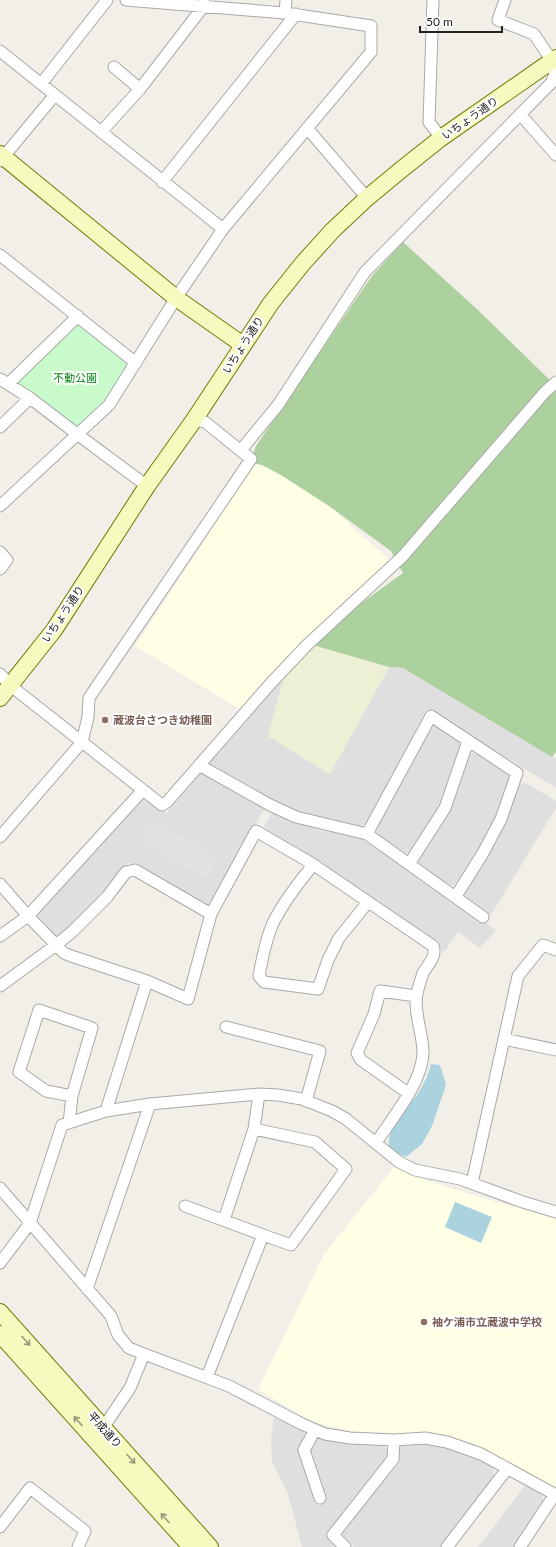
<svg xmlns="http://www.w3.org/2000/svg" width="556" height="1547" viewBox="0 0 556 1547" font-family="Lato,'Noto Sans JP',sans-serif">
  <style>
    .residential { fill: #e0dfdf }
    .education { fill: #ffffe5 }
    .farmland { fill: #eef0d5 }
    .forest { fill: #add19e }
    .park { fill: #c8facc }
    .parking { fill: #e2e2e2 }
    .water { fill: #aad3df }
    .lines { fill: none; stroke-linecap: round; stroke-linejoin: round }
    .street-casing { stroke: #a9a9a9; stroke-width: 13 }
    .secondary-casing { stroke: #707d05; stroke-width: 18 }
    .street { stroke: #fff; stroke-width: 11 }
    .secondary { stroke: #f7fabf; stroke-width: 16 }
    .oneway { stroke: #979978 }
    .education-dot { fill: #8d6e63; stroke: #fff; stroke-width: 1.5 }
    .labels { text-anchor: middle; stroke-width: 4; stroke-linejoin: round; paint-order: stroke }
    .street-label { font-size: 11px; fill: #222; stroke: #fff }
    .park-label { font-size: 11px; fill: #0c8416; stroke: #fff }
    .education-label { font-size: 11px; font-weight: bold; fill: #785e54; stroke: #fff; text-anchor: start }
  </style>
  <rect width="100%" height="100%" fill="#f2efe9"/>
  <!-- residential -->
  <path class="residential" d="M389,667l14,1 153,90v30l-129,-79 -60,114 -9,4 -11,-4 -27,-2 -28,-9 -85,-47 77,-87 -16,58 62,38z
    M437,726l23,15 1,9 -21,56 -30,47h-9l-23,-15 -2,-10 51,-98z
    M478,752l30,18 2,7 -16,49 -12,24 -28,35h-7l-28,-19v-9l29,-46 22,-57z
    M203,770l63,36 -59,104 -73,-46 -6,-1 -25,35 -43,37 -6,1 -4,-2 -14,-21 105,-114 5,-2 21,16z
    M526,783l30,18v7l-65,107 -26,-18v-8l24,-35 16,-36 13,-34z
    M273,811l49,20 23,2 14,4 137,93 -16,18 -22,-16 -14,20 -90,-63 -87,-55 -3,-8z
    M274,1417l31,14 -5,18 18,55 6,-2 -15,-53 7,-13 68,9 4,8v4l-60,78 12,12h-38l-14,-53 -16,-32 -1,-23z
    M422,1444l24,2 42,14 6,11 -3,13 -50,63h-87l-11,-11 -2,-6 57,-71v-8l3,-6z
    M526,1484l16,11 2,8 -30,44h-37l6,-6z"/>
  <!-- education -->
  <path class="education" d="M252,463l10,2 19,10 48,31 64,57 -150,148 -108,-65 64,-97z
    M395,1166l32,15 86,26 43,10v275l-85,-50 -32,-8 -75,-1 -15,-2 -35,-9 -56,-32 66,-136z"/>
  <!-- farmland -->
  <path class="farmland" d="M316,645l73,22 -59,107 -62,-38 16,-58z"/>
  <!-- forest -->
  <path class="forest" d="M403,242l76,69 77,75v366l-4,5 -149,-89 -14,-1 -83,-24 97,-70 -12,-22 -62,-45 -48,-31 -19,-10 -10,-2 1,-9 3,-8 116,-170z"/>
  <!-- park -->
  <path class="park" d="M78,316l58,47 -27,42 -32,29 -69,-50z"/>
  <!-- parking -->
  <path class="parking" d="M154,821l64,37 -12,20 -64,-36z"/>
  <!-- water -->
  <path class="water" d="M431,1064l9,1 6,20 -14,41 -10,18 -16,13 -11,-5 -6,-5c-2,-24 20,-38 31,-57 5,-8 9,-17 11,-26z
    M455,1202l37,15 -11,26 -36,-16z"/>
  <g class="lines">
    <!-- street casing -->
    <g class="street-casing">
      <path id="street" d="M433,0l-4,122 12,16
        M285,13l1,-13
        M0,51l223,178
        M114,67l26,22
        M41,84l66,-84
        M520,114l36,41
        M307,128l60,70
        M101,132l39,-43 63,-82 1,-4
        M0,161l54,-65
        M162,182l134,-168
        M0,255l136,108
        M0,379l30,19 47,36 70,52
        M8,384l70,-68
        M0,427l30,-29
        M241,450l37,-45 87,-133 187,-190 3,-9 -3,-12 -18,-27 -36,-14 7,-20
        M0,506l109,-101 67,-107 47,-69 148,-177v-26l-86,-13 -159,-13
        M0,552l7,8 -7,9
        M0,674l11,12 151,119 5,-3 104,-119 36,-38 96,-89 142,-164 11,-10
        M199,765l71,40 26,12 71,17 116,83
        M367,834l64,-118 86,57 -16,46 -18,34 -27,43
        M0,837l82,-95 6,-25 1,-19 162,-239 -46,-37 -11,-2
        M409,864l36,-56 23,-67
        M313,865c-14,17 -30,38 -40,58 -7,16 -11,36 -14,53l5,6 54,7 10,-29 11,-22 29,-36
        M0,884l28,32 36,37 7,3 76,25 41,18 23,-85 45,-83 55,32 122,83c4,11 -5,18 -10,27 -2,7 -5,14 -6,21 -4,17 6,40 6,58 0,30 -31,66 -47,91
        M0,936l28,-20 114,-125
        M0,986l56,-41 17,-14 34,-34 19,-25 9,-2 76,44
        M226,1027l94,24 -14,50
        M504,1039l52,11
        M408,1093l-47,-33 -4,-7 17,-39 6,-23 36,5
        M106,1111l41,-130
        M69,1123l3,-27 20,-68 -53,-18 -20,62 27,19 26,5
        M472,1183l46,-207 25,-31 13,5
        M0,1188l111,128 7,19 11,13 15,6 85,32 73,38 23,10 25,4 44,2 31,-2 22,4 34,12 75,41
        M185,1206l78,29
        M224,1220l30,-91
        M0,1263l30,-40 32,-98 44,-14 44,-7 109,-10 19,1 24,4 30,12 14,8 53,43 16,8 45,9 63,23 33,10
        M87,1289l63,-185
        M207,1377l56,-142 28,10 55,-76 -31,-27 -61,-13 5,-35
        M103,1428l27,-40 14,-34
        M315,1430l-11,20 16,48
        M0,1527l30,-39 55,43 -7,16
        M345,1547l-12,-12 60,-76 1,-19
        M447,1547l60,-78
        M520,1547l35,-53"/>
    </g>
    <!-- secondary casing -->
    <g class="secondary-casing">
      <path id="secondary" d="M0,154l176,144 67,47
        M0,698l54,-68 93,-144 47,-66 77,-117 32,-40 30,-33 34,-32 35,-29 39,-31 115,-80
        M0,1312l210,235
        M0,1334l191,213"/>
    </g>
    <!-- street -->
    <use href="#street" class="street"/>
    <!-- secondary -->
    <use href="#secondary" class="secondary"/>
  </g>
  <!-- one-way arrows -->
  <defs><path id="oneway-shaft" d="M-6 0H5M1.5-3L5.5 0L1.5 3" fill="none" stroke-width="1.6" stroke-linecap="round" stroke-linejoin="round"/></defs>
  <g class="oneway">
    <use href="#oneway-shaft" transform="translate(26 1341) rotate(48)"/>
    <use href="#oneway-shaft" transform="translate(78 1421) rotate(-132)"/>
    <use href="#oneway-shaft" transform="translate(131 1459) rotate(48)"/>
    <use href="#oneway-shaft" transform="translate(165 1518) rotate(-132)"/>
  </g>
  <!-- markers -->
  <g class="education-dot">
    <circle cx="105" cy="720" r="4"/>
    <circle cx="424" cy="1322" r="4"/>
  </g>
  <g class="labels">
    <!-- street labels -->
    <g class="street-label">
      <text transform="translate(470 118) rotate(-35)" y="4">いちょう通り</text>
      <text transform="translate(243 345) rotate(-57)" y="4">いちょう通り</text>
      <text transform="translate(63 614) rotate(-56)" y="4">いちょう通り</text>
      <text transform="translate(105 1430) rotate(48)" y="4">平成通り</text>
    </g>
    <!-- park labels -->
    <g class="park-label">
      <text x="75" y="382">不動公園</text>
    </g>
    <!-- education labels -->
    <g class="education-label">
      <text x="113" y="724">蔵波台さつき幼稚園</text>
      <text x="432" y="1326">袖ケ浦市立蔵波中学校</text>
    </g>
  </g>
  <!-- scale -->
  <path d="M420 26v6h82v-6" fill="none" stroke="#222222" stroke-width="2"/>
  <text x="426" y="26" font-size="12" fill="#222222" stroke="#ffffff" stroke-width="3" paint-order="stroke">50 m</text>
</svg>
